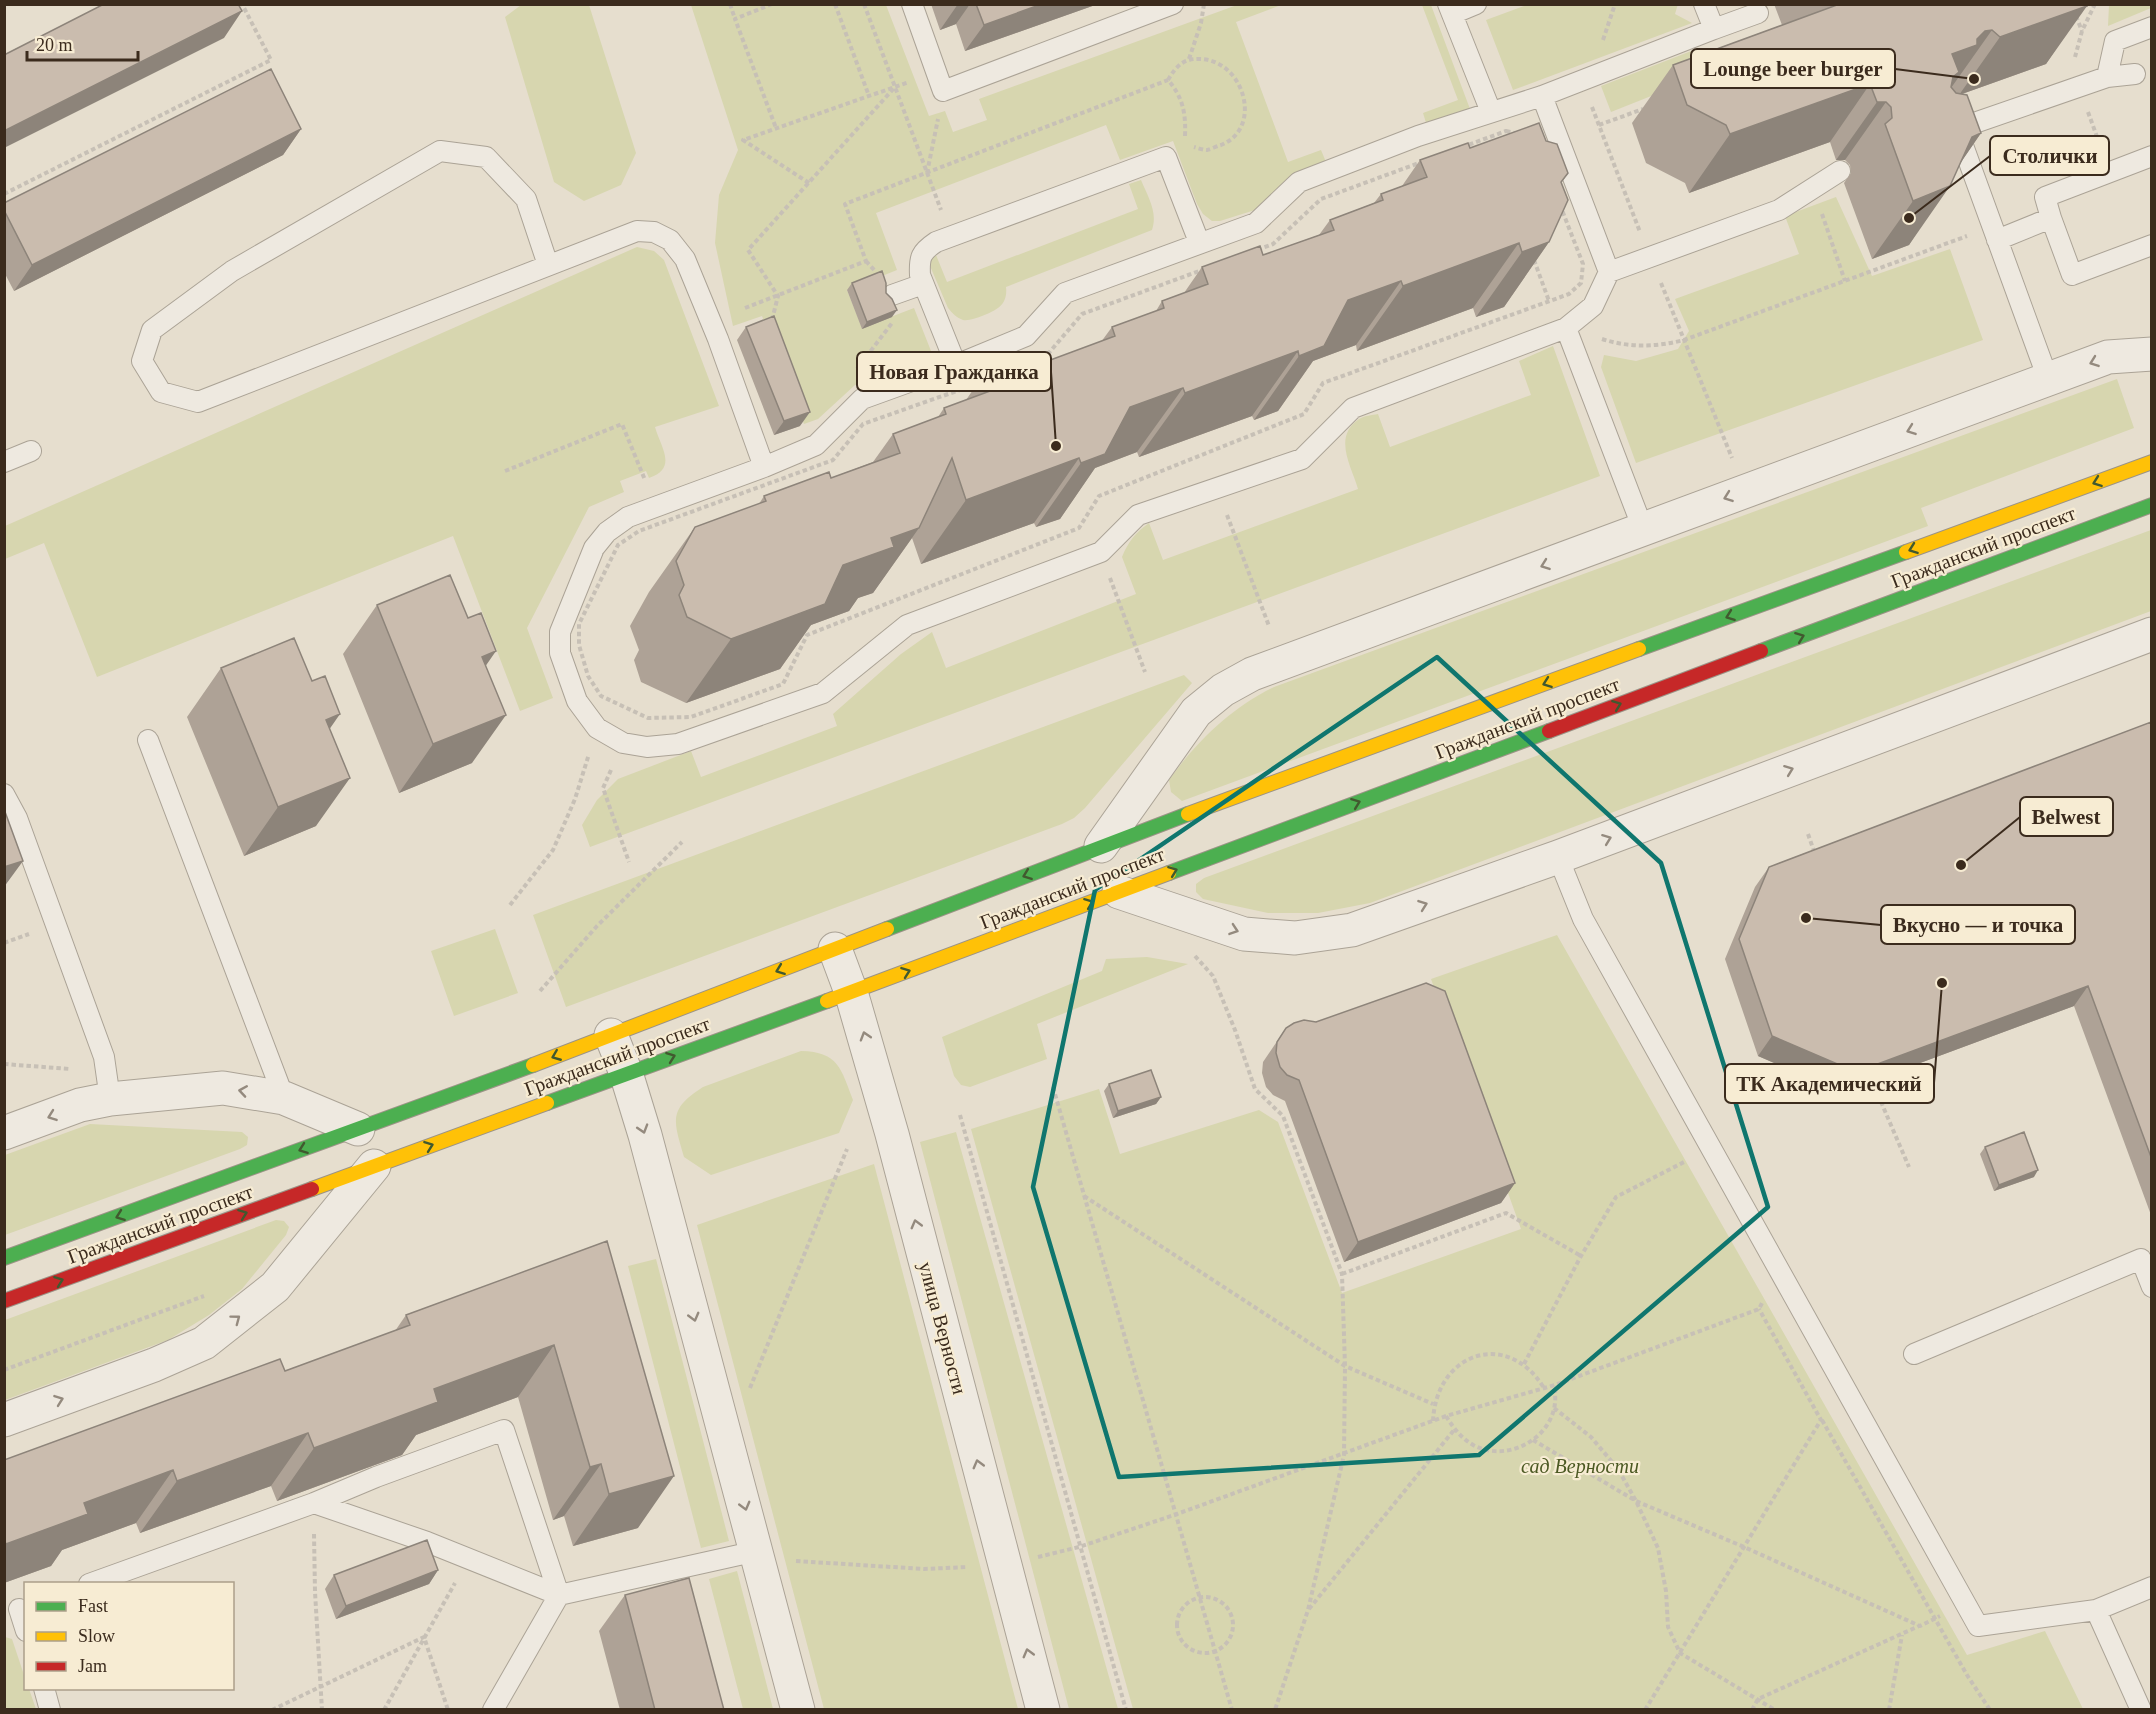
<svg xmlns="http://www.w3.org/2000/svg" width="2156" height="1714" viewBox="0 0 2156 1714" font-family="Georgia,serif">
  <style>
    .green { fill: #d7d6af }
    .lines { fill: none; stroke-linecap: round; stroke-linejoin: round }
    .lane-casing { stroke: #aba396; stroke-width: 22 }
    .street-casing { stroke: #aba396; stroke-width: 35 }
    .fast-casing { stroke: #9b9386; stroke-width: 16 }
    .slow-casing { stroke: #9b9386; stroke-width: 16 }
    .jam-casing { stroke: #9b9386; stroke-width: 16 }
    .path { stroke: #c7c0b6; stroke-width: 4; stroke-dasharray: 4.5 3; stroke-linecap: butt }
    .lane { stroke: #eee9e0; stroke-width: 20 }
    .street { stroke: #eee9e0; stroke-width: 33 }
    .fast { stroke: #4caf50; stroke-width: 14 }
    .slow { stroke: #ffc107; stroke-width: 14 }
    .jam { stroke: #c62828; stroke-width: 14 }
    .wall { fill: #aea296 }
    .shaded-wall { fill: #8d847a }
    .building { fill: #cabcae; stroke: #8d847a; stroke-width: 1.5 }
    .oneway { stroke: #948a7e }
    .oneway2 { stroke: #41592f }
    .marked { fill: none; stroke: #0f766e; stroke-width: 4.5; stroke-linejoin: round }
    .labels { text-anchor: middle; stroke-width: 4.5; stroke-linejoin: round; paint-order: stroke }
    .street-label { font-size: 20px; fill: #3b2b1d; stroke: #f7ecd3 }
    .park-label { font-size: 20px; font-style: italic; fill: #4c5923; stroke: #f7ecd3 }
    .leader { fill: none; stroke: #3b2b1d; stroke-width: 2 }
    .callout-dot { fill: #3b2b1d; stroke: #f7ecd3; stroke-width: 2 }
    .callout { fill: #f7ecd3; stroke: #3b2b1d; stroke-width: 2 }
    .callout-label { font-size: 21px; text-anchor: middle; font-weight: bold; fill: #3b2b1d }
  </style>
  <rect width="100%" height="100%" fill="#e6dece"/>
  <!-- green -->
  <path class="green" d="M1678,4l-3,10 17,9 -179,67 -27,-70 41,-15z
    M521,5h68l47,148 -15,32 -37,16 -30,-19 -49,-165z
    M691,5h195l43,111 16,-5 8,21 34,-12 -8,-21 258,-94h44l-45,17 52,140 33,-12 5,12 -34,13 -37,35 -35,11h-8l-9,-7 -6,-10 -24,-63 -53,19 -14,-35 -230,88 21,57 -50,20 15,38 52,-20 19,48 -78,29 -37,34 -14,5 -42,-108 -29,10 -18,-83 4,-48 19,-45z
    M1422,5h9l39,104 -43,17 -4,-13 35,-13z
    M2109,5h42v3l-43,18z
    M1699,48l10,25 -98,39 -10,-26z
    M1141,180c7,17 17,32 11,50l-146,57c2,18 -9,23 -24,29 -6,2 -13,5 -19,4 -6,-2 -11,-7 -15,-12l-21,-49 9,-4 11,27 191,-73 -9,-25z
    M1836,197l36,79 78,-27 33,91 -347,123 -35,-96 3,-12 32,6 42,-12 11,-18 -14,-32 124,-45 -14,-38z
    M637,247l17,4 10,9 55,146 -64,21c6,21 23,41 -6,51l-3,-7 -26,10 4,11 -35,15 -62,121 26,70 -33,13 -67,-175 -356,141 -53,-134 -39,16v-33z
    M1553,346l47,130 -1010,371 -8,-22 15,-25 21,-21 73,-28 10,26 136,-51 -4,-12 68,-60 31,-22 14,36 190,-74 -14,-37c6,-15 14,-25 27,-34l14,37 195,-71c-6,-22 -26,-52 1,-70 5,-3 13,-4 19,-5l12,33 141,-52 -12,-34z
    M2117,379l17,49 -213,80 7,18 -746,275 -11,-9 -2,-12c27,-38 63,-73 105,-93z
    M2151,530v81l-781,292 -52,10h-50l-65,-14 -7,-7v-8l8,-6z
    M1184,675l8,8 -107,125 -11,10 -12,6 -496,183 -33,-92z
    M495,929l23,64 -64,23 -23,-65z
    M1557,935l410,720 78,-24 38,78h-950l-162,-580 128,-40 21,65 139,-44 19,12 64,171 179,-64 -90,-250z
    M1147,957l41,7 -151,60 10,35 -77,28 -9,-2 -7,-9 -12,-39 160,-66 4,-12z
    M801,1051c38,1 40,18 52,49l-14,33 -128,42 -27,-18c-10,-36 -17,-47 19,-70z
    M90,1124l152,8 6,5 -1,8 -7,4 -235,86v-80z
    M956,1132l162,577h-49l-149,-567z
    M874,1164l144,545h-194l-127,-484z
    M276,1220l8,1 5,6 -3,8 -44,54 -33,26 -41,25 -163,60v-80z
    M656,1259l73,282 -28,7 -73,-282z
    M737,1571l36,138h-30l-34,-130z
    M5,1637l7,2 13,39 1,10 3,1 7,20h-31z"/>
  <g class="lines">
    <!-- lane casing -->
    <g class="lane-casing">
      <path id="lane" d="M912,4l31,87 230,-87
        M1448,4l43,108
        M1452,14l24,-10
        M1714,29l44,-16
        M2107,77l28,-3
        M1542,96l67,176 -16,34 -27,22 77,201
        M2051,218l-6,-21 107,-41
        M1997,240l54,-22 21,57 80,-30
        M548,265l-22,-66 -40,-42 -46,-6 -208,120 -80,59 -10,31 19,31 37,10 439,-171 17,1 16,8 15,19 33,80 46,128
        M1609,272l170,-62 61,-39
        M892,295l31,-11
        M1566,328l-213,80 -51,51 -164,56 -37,37 -194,73 -84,68 -145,51 -31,3 -24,-4 -26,-15 -20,-27 -17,-48v-21l34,-84 13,-16 21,-15 136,-50 52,-22 46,-46 94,-34 70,-29 39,-43 191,-70 43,-41 119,-46 124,-40 172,-67 -10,-25
        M956,365l-36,-90c-1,-18 1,-23 16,-33l230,-85 33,85
        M2048,379l-91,-250 150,-52 8,-36 37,-14
        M4,462l27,-11
        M148,740l136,358
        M4,794l13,24 87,239 6,42
        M1558,857l25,62 395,707 118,-16 56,-23
        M1914,1354l227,-95 11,28
        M314,1503l113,39 132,53 198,-44
        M89,1584l225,-81 62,-26 128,-47 55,165 -66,115
        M19,1609l7,22
        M2096,1610l45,100
        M44,1688l6,22"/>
    </g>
    <!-- street casing -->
    <g class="street-casing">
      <path id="street" d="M1101,846l95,-134 27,-22 29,-16 856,-317 44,-3
        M1119,892l125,42 51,4 57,-8 206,-73 594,-223
        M835,949l16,43 41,142 151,576
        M611,1035l15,38 19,62 153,575
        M4,1133l76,-28 30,-6 113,-11 61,10 74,31
        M4,1420l150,-55 50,-22 71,-56 99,-121"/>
    </g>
    <!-- fast casing -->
    <g class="fast-casing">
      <path id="fast" d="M1639,649l267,-97
        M1761,651l391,-146
        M1169,873l380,-142
        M887,929l301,-115
        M547,1103l280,-102
        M4,1258l529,-193"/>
    </g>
    <!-- slow casing -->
    <g class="slow-casing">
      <path id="slow" d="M1906,552l246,-90
        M1188,814l451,-165
        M827,1001l342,-128
        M533,1065l354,-136
        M312,1189l235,-86"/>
    </g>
    <!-- jam casing -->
    <g class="jam-casing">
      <path id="jam" d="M1549,731l212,-80
        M4,1301l308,-112"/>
    </g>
    <!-- path -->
    <path class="path" d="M730,4l5,15
      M772,4l-37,15 41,109
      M835,4l34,92
      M864,4l77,206
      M2076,16l6,15
      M1603,40l12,-36
      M2075,57l7,-26 13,-27
      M1189,59l12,-36 3,-19
      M1592,107l48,125
      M2088,112l12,33
      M1599,125l44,-16
      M1506,131l18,4 17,21 42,108 -2,19 -12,11 -246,89 -19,31 -205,82 -20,32 -272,107 -24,49 -92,33 -43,1 -47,-22 -13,-20 -9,-31v-21l39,-79 21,-14 194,-71 30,-36 179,-63 40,-47 191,-70 48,-45z
      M1185,136c1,-22 -2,-39 -17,-56 8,-14 16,-22 32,-21 44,1 64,69 21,86 -4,1 -10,4 -14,5 -4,0 -9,-2 -13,-3
      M927,173l11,-54
      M809,183l-66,-43 166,-58
      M4,194l267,-134 -29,-56
      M1822,214l23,67
      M1534,260l15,41
      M866,261l10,11
      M1661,283l71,175
      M745,308l121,-47 -21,-57 323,-124
      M772,320l6,-24 -30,-46 147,-163
      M1602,339c28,9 54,8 82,1l283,-104
      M857,369l35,-46
      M505,471l117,-47 23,56
      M1227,515l42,111
      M1110,578l35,94
      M611,770l-8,18 26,74
      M1808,834l7,20
      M510,905l43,-55 22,-51 14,-45
      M4,943l25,-9
      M1195,956l18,20 22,54 20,59 28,27 59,158 3,92 -1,89 -36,155 -33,100
      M540,991l57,-65 85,-84
      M4,1064l66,5
      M1872,1081l37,86
      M1053,1087l179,623
      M960,1115l166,595
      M1084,1196l261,170 88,38
      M1342,1274l164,-61 75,43
      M1524,1364l57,-108 35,-59 70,-36
      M4,1370l200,-74
      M750,1388l97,-239
      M1554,1408l37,29 27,32 18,32 22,47 8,43 2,36 12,26 95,57
      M1446,1416c8,13 16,23 29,30 31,15 71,-4 79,-37 2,-8 1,-16 1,-24
      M1822,1420l145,255 23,35
      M1433,1421c3,-68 74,-93 111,-33
      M1533,1440l103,61 108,46 176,79 20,-10
      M314,1534l1,58 7,118
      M1038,1557l41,-10 98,-33 269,-98 109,-31 204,-76 4,-8
      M796,1561l128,8 44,-2
      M1177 1625a28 28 0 1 1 56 0a28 28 0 1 1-56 0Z
      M1309,1609l145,-179
      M272,1710l152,-73 24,73
      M384,1710l71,-127
      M1645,1710l176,-290 -62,-111
      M1752,1710l6,-11 161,-73
      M1889,1710l13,-75"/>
    <!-- lane -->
    <use href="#lane" class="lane"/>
    <!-- street -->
    <use href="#street" class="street"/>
    <!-- fast -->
    <use href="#fast" class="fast"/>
    <!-- slow -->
    <use href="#slow" class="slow"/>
    <!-- jam -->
    <use href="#jam" class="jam"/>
  </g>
  <!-- wall -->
  <path class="wall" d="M931,4h167l-133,47 -9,-27 -16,6z
    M1774,4h312l-40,60 -84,30 19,39 -20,29 -52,83 -37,14 -28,-76 7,-10 -1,-8 -5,-5h-9l-6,-18 -141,51 -4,-10 -39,-20 -14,-40 41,-58 109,-40z
    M301,129l-18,26 -269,136 -10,-19v-69z
    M1546,141l22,32 -7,10 -12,59 -45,65 -28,10 -3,-9 -116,43 -1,-6 -43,16 -35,50 -24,9 -2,-4 -113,41 -2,-5 -42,16 -35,51 -24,8 -2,-4 -113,41 -9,-26 -39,55 -15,5 -9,13 -38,14 -31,44 -94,34 -45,-21 -7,-22 5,-10 -9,-24 19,-34 46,-65 64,-23 5,-8 67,-18 42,-16 20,-28 45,-17 6,-9 22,-8 18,-26 61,-12 56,-20 11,-15 44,-16 6,-10 22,-8 18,-26 61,-12 56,-20 11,-15 44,-17 7,-9 21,-8 18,-26 50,-12z
    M852,283l34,10 6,24 -30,12 -15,-39z
    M746,327l54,99 -26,9 -37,-95z
    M377,605l109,61 -14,97 -73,30 -56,-139z
    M221,668l109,61 -14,97 -72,30 -57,-139z
    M2151,722v493l-77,-209 -232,86 -84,-36 -33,-97 30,-72 14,-20z
    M1286,1028l229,155 -14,20 -157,59 -59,-161 -12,-6 -7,-8 -4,-14 1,-11z
    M1109,1084l52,13 -5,7 -43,14 -9,-27z
    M1985,1147l49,30 -40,14 -14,-37z
    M607,1241l31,287 -65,18 -9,-30 -11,4 -35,-123 -102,38 -14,20 -125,46 -6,-15 -131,47 -4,-10 -74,27 -11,16 -47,17v-123l281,-89 110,-40 11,-16z
    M438,1570l-9,14 -93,35 -11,-30 9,-14z
    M625,1595l99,115h-104l-21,-79z"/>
  <!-- shaded-wall -->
  <path class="shaded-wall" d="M958,4h12l-14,20 -16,6z
    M1042,4h56l-133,47 19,-26z
    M2087,6l-41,58 -87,31 41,-58z
    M242,11l-18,27 -220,110v-17z
    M1992,30l-41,58 1,-34 25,-15 8,-8z
    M1870,84l-40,58 -141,51 41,-59z
    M1877,102h9l-41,58h-9z
    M301,129l-18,26 -269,136 18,-26z
    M1981,133l-39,57 8,-4 -41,59 -37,14 41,-58 59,-64z
    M1568,173l-95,135 -116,43 46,-65 158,-104z
    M1549,242l-45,65 -28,10 46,-65z
    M1401,281l-45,64 -43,16 -35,50 -24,9 45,-64 49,-56z
    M897,310l-5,7 -30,12 5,-7z
    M1298,351l-46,65 -113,41 46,-64z
    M1183,388l-46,64 -42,16 -35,51 -24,8 45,-64 49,-56z
    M810,412l-10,14 -26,9 10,-14z
    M1079,458l-45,65 -113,41 45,-64z
    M919,528l-46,65 -15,5 -9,13 -38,14 -31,44 -94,34 45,-64 112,-74 48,-27z
    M496,651l-34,49 20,-43z
    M340,714l-34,49 20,-43z
    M506,715l-34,48 -73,30 34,-49z
    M350,778l-34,48 -72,30 34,-49z
    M23,861l-19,26v-20z
    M2088,986l-14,20 -232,86 -84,-36 14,-20z
    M1161,1097l-5,7 -43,14 5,-7z
    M2038,1170l-4,7 -40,14 5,-6z
    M1515,1183l-14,20 -157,59 14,-20z
    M554,1345l-36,52 -102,38 -14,20 -125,46 37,-53 120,-59z
    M308,1433l-37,53 -131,47 37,-52z
    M601,1464l-37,52 -11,4 37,-53z
    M173,1470l-37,53 -74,27 -11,16 -47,17v-37l2,-2 78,-41z
    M674,1476l-36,52 -65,18 36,-52z
    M438,1570l-9,14 -93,35 10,-13z"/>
  <!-- building -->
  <path class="building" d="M104,4h134l4,7 -238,120v-76z
    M976,4h66l-58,21z
    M1836,4h250l1,2 -87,31 -8,-7 -7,1 -8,8v6l-25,9 7,18 -6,5 -2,10 5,6 11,2 14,38 -9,4 -22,49 -37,15 -28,-77 7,-6 -1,-11 -5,-5h-9l-7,-18 -140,50 -4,-9 -39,-20 -14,-40 164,-60z
    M271,69l30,60 -269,136 -28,-55v-7z
    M1539,123l7,18 11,3 11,29 -7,9 7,18 -19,42 -27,10 -3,-9 -116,43 -2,-5 -53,19 -24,46 -25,10 -1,-5 -113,42 -2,-5 -53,19 -25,47 -24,9 -2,-5 -113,42 -14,-42 -33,70 -28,10 3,9 -51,18 -18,39 -94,35 -44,-22 -8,-22 5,-10 -8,-24 19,-34 71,-26 -2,-5 65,-24 2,6 69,-25 -7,-19 53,-20 -2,-6 46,-17 -6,-17 58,-21 3,9 70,-26 -3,-9 52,-19 -2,-7 46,-17 -6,-17 58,-21 3,9 71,-25 -4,-10 53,-20 -2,-6 46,-17 -7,-17 48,-17 2,5z
    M882,271l4,12v10l6,6 5,11 -30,12 -15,-39z
    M774,316l36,96 -26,9 -38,-94z
    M450,575l18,43 13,-5 15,38 -14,6 24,58 -73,29 -56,-139z
    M294,638l18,43 13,-5 15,38 -14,6 24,58 -72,29 -57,-139z
    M2151,722v435l-63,-171 -232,86 -84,-36 -33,-97 30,-72z
    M4,809l19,52 -19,6z
    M1426,983l19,8 70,192 -157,59 -59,-162 -12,-5 -7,-8 -4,-14 1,-11 9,-14 8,-5 10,-3 12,2z
    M1151,1070l10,27 -43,14 -9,-27z
    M2024,1132l14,38 -39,15 -14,-38z
    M607,1241l67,235 -65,18 -8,-30 -11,3 -36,-122 -120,44 4,13 -124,46 -6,-15 -131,48 -4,-11 -89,33 4,11 -82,30 -2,-5v-79l276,-101 5,12 125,-46 -4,-10z
    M427,1540l11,30 -92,36 -12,-31z
    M689,1578l35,132h-69l-30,-115z"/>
  <!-- one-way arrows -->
  <defs><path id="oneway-chevron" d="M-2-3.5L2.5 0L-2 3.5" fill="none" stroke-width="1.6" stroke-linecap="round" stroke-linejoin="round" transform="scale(1.5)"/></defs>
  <g class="oneway">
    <use href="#oneway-chevron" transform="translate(2094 362) rotate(160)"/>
    <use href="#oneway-chevron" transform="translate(1911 430) rotate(160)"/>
    <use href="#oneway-chevron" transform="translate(1728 497) rotate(160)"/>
    <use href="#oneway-chevron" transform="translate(1545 565) rotate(160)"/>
    <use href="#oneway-chevron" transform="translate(1789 770) rotate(-21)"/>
    <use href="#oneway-chevron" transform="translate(1607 839) rotate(-21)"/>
    <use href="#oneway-chevron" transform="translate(1423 905) rotate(-20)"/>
    <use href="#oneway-chevron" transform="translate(1234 930) rotate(19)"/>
    <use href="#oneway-chevron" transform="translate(865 1036) rotate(-107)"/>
    <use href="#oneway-chevron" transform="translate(243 1091) rotate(-171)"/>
    <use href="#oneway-chevron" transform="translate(52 1116) rotate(160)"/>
    <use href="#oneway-chevron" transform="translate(643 1129) rotate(73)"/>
    <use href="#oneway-chevron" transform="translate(916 1224) rotate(-105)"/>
    <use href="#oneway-chevron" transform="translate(694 1317) rotate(75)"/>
    <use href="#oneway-chevron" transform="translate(236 1319) rotate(-37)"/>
    <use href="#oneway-chevron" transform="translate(59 1400) rotate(-20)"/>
    <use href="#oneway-chevron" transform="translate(978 1464) rotate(-105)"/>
    <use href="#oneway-chevron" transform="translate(745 1506) rotate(75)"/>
    <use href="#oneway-chevron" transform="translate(1028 1653) rotate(-105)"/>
  </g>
  <g class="oneway2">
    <use href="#oneway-chevron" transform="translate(2097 482) rotate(160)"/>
    <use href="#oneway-chevron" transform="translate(1913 549) rotate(160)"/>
    <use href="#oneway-chevron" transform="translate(1730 616) rotate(160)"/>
    <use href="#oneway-chevron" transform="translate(1800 637) rotate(-21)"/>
    <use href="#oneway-chevron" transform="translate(1547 683) rotate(160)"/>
    <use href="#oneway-chevron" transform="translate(1617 705) rotate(-21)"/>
    <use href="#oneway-chevron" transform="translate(1356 803) rotate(-21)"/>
    <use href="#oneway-chevron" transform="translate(1173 871) rotate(-21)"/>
    <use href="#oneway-chevron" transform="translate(1027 875) rotate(159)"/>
    <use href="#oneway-chevron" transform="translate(1089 903) rotate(-21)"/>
    <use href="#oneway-chevron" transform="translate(780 970) rotate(159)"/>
    <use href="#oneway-chevron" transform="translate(906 972) rotate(-20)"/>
    <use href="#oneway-chevron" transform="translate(556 1056) rotate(158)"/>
    <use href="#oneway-chevron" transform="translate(671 1057) rotate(-20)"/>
    <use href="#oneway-chevron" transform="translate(429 1146) rotate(-20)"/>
    <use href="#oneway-chevron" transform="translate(303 1149) rotate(160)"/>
    <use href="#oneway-chevron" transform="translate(243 1214) rotate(-20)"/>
    <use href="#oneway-chevron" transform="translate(120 1216) rotate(160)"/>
    <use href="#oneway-chevron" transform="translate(59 1281) rotate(-20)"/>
  </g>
  <!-- marked area -->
  <path class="marked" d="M1437,657l224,206 107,344 -289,248 -360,22 -86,-290 62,-297z"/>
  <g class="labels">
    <!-- street labels -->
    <g class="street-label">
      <text transform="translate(1983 547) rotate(-21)" y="7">Гражданский проспект</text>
      <text transform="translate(1527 718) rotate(-21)" y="7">Гражданский проспект</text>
      <text transform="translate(1072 888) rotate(-21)" y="7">Гражданский проспект</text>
      <text transform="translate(617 1056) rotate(-20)" y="7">Гражданский проспект</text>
      <text transform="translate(160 1224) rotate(-20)" y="7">Гражданский проспект</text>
      <text transform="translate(943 1328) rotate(75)" y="7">улица Верности</text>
    </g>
    <!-- park labels -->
    <g class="park-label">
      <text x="1580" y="1473">сад Верности</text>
    </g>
  </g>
  <!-- callouts -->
  <path class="leader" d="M1974 79L1895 69M1909 218L1990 156M1056 446L1051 372M1961 865L2020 817M1806 918L1881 925M1942 983L1934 1083"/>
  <g class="callout-dot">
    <circle cx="1974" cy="79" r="6"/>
    <circle cx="1909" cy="218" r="6"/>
    <circle cx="1056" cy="446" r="6"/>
    <circle cx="1961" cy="865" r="6"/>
    <circle cx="1806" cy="918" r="6"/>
    <circle cx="1942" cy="983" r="6"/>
  </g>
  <g class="callout">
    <rect x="1691" y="49" width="204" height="39" rx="6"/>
    <rect x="1990" y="136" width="119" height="39" rx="6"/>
    <rect x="857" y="352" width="194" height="39" rx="6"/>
    <rect x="2020" y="797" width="93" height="39" rx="6"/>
    <rect x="1881" y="905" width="194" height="39" rx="6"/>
    <rect x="1725" y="1064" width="209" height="39" rx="6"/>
  </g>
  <g class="callout-label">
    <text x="1793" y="76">Lounge beer burger</text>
    <text x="2050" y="163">Столички</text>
    <text x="954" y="379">Новая Гражданка</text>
    <text x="2066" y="824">Belwest</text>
    <text x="1978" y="932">Вкусно — и точка</text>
    <text x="1829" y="1091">ТК Академический</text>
  </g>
  <!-- border -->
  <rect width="2156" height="1714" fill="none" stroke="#3b2b1d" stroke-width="12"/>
  <!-- legend -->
  <rect x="24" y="1582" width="210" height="108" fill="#f7ecd3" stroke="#ac9f8a" stroke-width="1.5"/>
  <rect x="36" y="1602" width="30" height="9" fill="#4caf50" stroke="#ac9f8a" stroke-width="1.5"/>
  <text x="78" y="1612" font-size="18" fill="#3b2b1d">Fast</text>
  <rect x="36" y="1632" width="30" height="9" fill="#ffc107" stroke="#ac9f8a" stroke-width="1.5"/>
  <text x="78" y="1642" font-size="18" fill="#3b2b1d">Slow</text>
  <rect x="36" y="1662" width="30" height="9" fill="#c62828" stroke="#ac9f8a" stroke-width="1.5"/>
  <text x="78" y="1672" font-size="18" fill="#3b2b1d">Jam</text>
  <!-- scale -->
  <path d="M27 51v9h111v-9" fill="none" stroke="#3b2b1d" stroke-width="3"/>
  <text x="36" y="51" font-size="18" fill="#3b2b1d" stroke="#f7ecd3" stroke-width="4.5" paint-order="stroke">20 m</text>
</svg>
